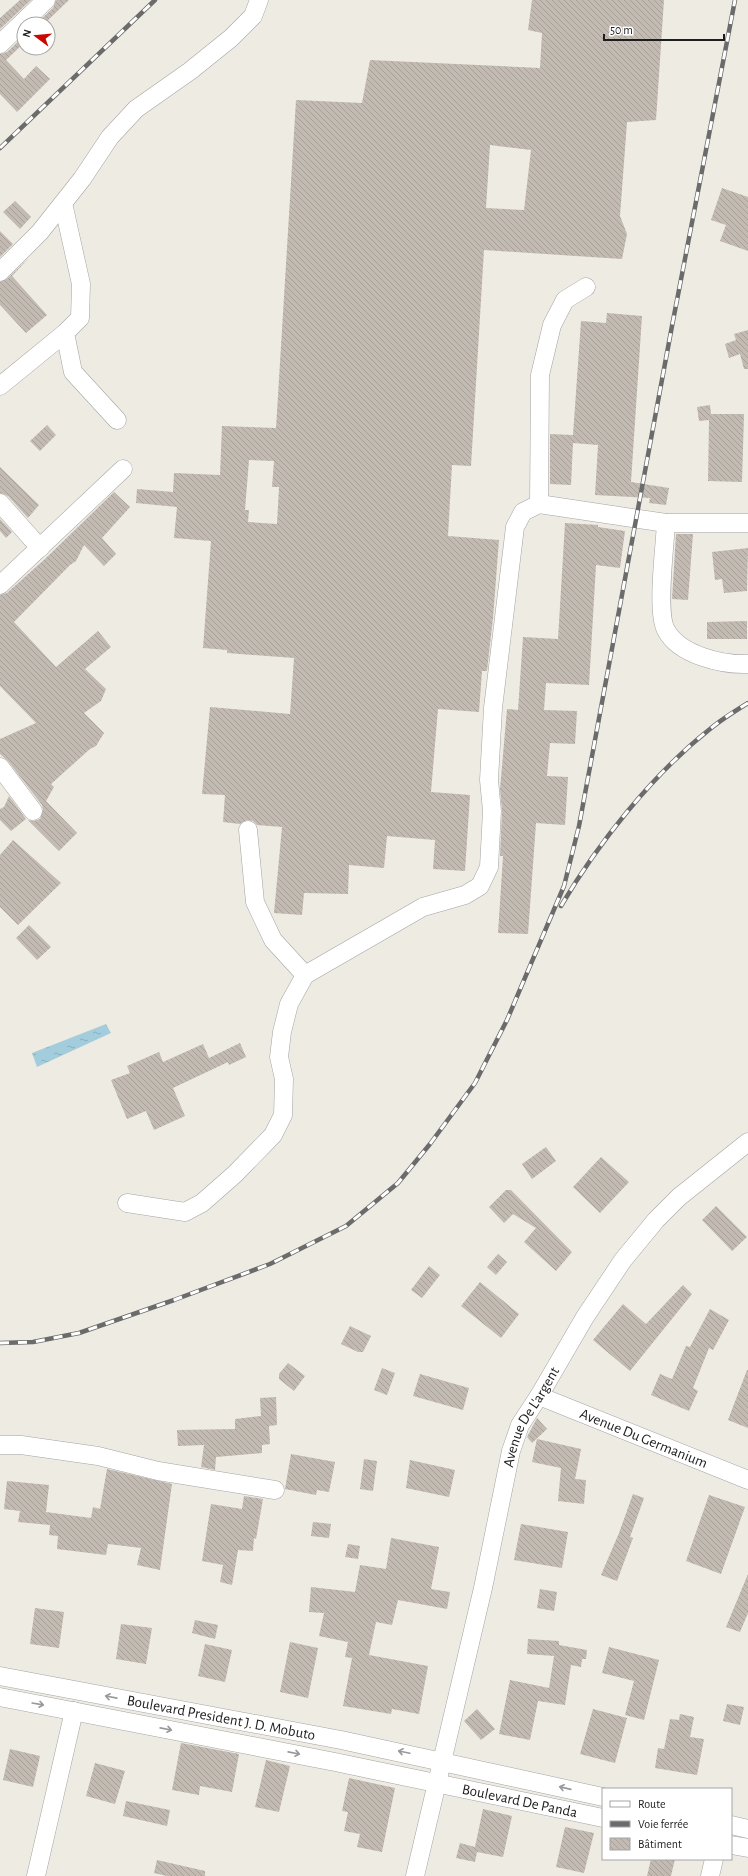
<svg xmlns="http://www.w3.org/2000/svg" width="748" height="1876" viewBox="0 0 748 1876" font-family="'Alegreya Sans',sans-serif">
  <style>
    .water { fill: url(#water-ripples) }
    .building { fill: url(#building-back-hatch); fill-rule: evenodd }
    .lines { fill: none; stroke-linecap: round; stroke-linejoin: round }
    .minor-casing { stroke: #a4a4a4; stroke-width: 19 }
    .minor { stroke: #fff; stroke-width: 18 }
    .rail-casing { stroke: #6b6b6b; stroke-width: 4.5 }
    .rail { stroke: #fff; stroke-width: 3; stroke-dasharray: 9; stroke-linecap: butt }
    .oneway { stroke: #999 }
    .labels { text-anchor: middle; stroke-width: 3.5; stroke-linejoin: round; paint-order: stroke }
    .street-label { font-size: 15px; fill: #1d1d1d; stroke: #fff }
  </style>
  <defs>
    <pattern id="water-ripples" width="26" height="14" patternUnits="userSpaceOnUse"><rect width="26" height="14" fill="#a3cddc"/><path d="M2 4q2-2 4 0t4 0M15 11q2-2 4 0t4 0" fill="none" stroke="#8cb0bc"/></pattern>
    <pattern id="building-back-hatch" width="6" height="6" patternUnits="userSpaceOnUse"><rect width="6" height="6" fill="#c3bab2"/><path d="M-1 5l2 2M0 0l6 6M5-1l2 2" fill="none" stroke="#a79f99"/></pattern>
  </defs>
  <rect width="100%" height="100%" fill="#eeebe3"/>
  <!-- water -->
  <path class="water" d="M106,1024l5,9 -74,34 -5,-14z"/>
  <!-- building -->
  <path class="building" d="M20,0h11l-31,29v-11z
    M56,0h13l-25,24h-8l17,-16z
    M532,0h132l-8,120 -29,2 -7,94 7,18 -5,25 -138,-9 -13,216 -19,-1 -4,71 51,4 -6,78 -6,53h-5l-3,41 -41,-3 -7,83 39,3 -5,76 -32,-2 2,-29 -48,-4 -3,32 -35,-3 -1,29 -44,-1 -2,22 -28,-2 8,-86 -25,-2 -4,-4 -6,-1 -7,4 -17,-2 2,-27 -23,-1 8,-87 80,7 4,-56 -67,-5v-3l-24,-2 8,-107 -37,-3 3,-31 -41,-4 1,-14 36,3 1,-19 46,2 2,-49 54,2 20,-328 66,3 8,-43 170,8 2,-35 -14,-3zM490,145l41,5 -7,60 -38,-2zM249,460l25,1 -2,26h7l-2,37 -29,-2 1,-12h-4z
    M24,36v7l-18,17 18,19 12,-13 14,13 -33,33 -17,-18v-40l7,-2z
    M722,188l26,9v54l-28,-10 6,-16 -15,-5z
    M15,201l16,16 -11,12 -17,-17z
    M0,231l13,13 -13,13z
    M29,258l-17,18 35,39 -21,18 -26,-28v-23l7,-3z
    M607,313l35,3 -11,166 38,6 -3,17 -17,-2 1,-5 -55,-3 3,-50 -25,-2 -2,42 -21,-1v-50l23,1 8,-114 25,2z
    M748,330v39h-4l-4,-15 -11,4 -4,-14 11,-4 -2,-6z
    M710,405l1,9h33l-2,68 -34,-1 1,-61 -10,1 -2,-14z
    M47,425l9,10 -16,16 -10,-10z
    M0,467l39,38 -11,13 -20,-22 -8,-3z
    M114,492l16,15 -28,31 14,16 -12,12 -20,-21 -8,16 -6,4 -56,57 42,45 42,-36 13,16 -26,22 21,20 -5,12 -17,12 20,20 -8,13 -6,3 -39,35 3,3 -8,14 31,32 -18,18 -31,-31 6,1 6,-2 3,-9 -1,-5 -34,-44 -8,-7v-15l36,-16 -36,-37v-91l7,-2 39,-35z
    M0,519l12,13 -6,6 -6,-7z
    M565,523l33,2v2l27,4 -5,37 -24,-3 -7,120 -43,-2 -2,27 33,1 -2,33 -25,-1 -3,33 21,1 -3,48 -29,-2 -8,111 -30,-1 5,-77h-3l2,-45 -2,-22 7,-80 11,1 5,-73 35,2z
    M676,534h17l-5,66 -16,-1z
    M748,548l-1,43 -23,2 -2,-14 -7,1 -3,-28z
    M747,621v18h-40v-17z
    M9,796l17,23 -15,12 -11,-11v-11l4,-2z
    M13,840l48,43 -43,42 -18,-18v-52z
    M29,925l22,22 -14,13 -21,-22z
    M240,1043l6,14 -17,8 -1,-3 -55,26 12,28 -31,14 -8,-19 -19,8 -16,-39 19,-7 -3,-7 32,-14 4,10 40,-18 6,14z
    M546,1147l10,14 -24,18 -10,-15z
    M601,1157l28,25 -29,31 -27,-26z
    M506,1190h5l61,62 -16,19 -32,-29 12,-14 -23,-14 -9,9 -15,-16z
    M716,1206l31,31 -15,14 -30,-31z
    M498,1254l9,8 -11,13 -9,-8z
    M429,1266l11,9 -18,23 -11,-8z
    M480,1282l39,32 -18,24 -40,-32z
    M683,1285l9,9 -62,77 -37,-31 30,-36 23,20z
    M710,1309l19,11 -16,30 -4,-2 -16,40 5,3 -9,20 -38,-16 9,-21 12,5 14,-33 4,1z
    M350,1326l21,10 -8,16h-5l-17,-8z
    M288,1363l17,13 -11,15 -15,-12v-5z
    M382,1368l13,5 -8,22 -13,-5z
    M747,1370h1v58l-20,-8z
    M420,1374l49,14 -6,22 -50,-14z
    M276,1397l1,28 -8,1 1,18 -8,1v8l-46,4 -1,13 -14,-3 3,-22 -26,1 -1,-16 58,-1v-10l26,-3 -1,-18z
    M537,1418l10,11 -15,14 -5,-6z
    M537,1439l44,10 -6,30 11,1 -2,24 -26,-3 3,-33 -29,-6z
    M291,1454l44,8 -6,30 -12,-2 -1,5 -31,-6z
    M364,1459l13,2 -4,30 -13,-2z
    M410,1460l45,10 -6,27 -43,-9z
    M107,1469l65,15 -12,86 -23,-5 4,-17 -33,-4 -2,11 -49,-6 1,-13 -9,-1 1,-10 -32,-3 2,-11 -16,-2 3,-28 42,4 -3,27 45,6 2,-11 7,2z
    M633,1494l11,4 -14,39 3,1 -16,43 -16,-6 18,-42z
    M709,1495l36,12 -24,67 -35,-13z
    M244,1496l19,3 -7,40 -2,-1 -1,13 -15,-1 -6,35 -12,-3 3,-17 -21,-4 9,-57 31,5z
    M313,1522l18,2 -2,14 -18,-2z
    M521,1524l47,8 -6,36 -48,-8z
    M391,1538l48,9 -8,42 19,3 -3,17 -49,-9 -6,25 -16,-3 -7,33 59,11 -9,48 -27,-5 -1,5 -48,-8 9,-48 -7,-1 3,-15 -29,-6 5,-23 -15,-1 2,-25 44,5 5,-27 26,4z
    M348,1544l12,2 -2,13 -13,-2z
    M748,1574v39l-8,19 -14,-5z
    M540,1589l17,3 -3,19 -17,-3z
    M35,1608l29,4 -5,36 -29,-4z
    M195,1620l23,5 -3,14 -23,-6z
    M121,1624l31,4 -6,36 -30,-5z
    M528,1639l31,2v4l28,5 -1,9h-4l-1,8 -10,-2 -6,40 -27,-4 -8,39 -31,-6 11,-54 39,8 5,-32 -27,-2z
    M290,1642l28,6 -10,50 -28,-6z
    M205,1644l27,6 -7,32 -27,-6z
    M609,1647l50,13 -15,60 -19,-5 9,-34 -32,-8z
    M727,1704l17,3 -4,18 -17,-4z
    M477,1709l18,20 -14,11 -17,-19z
    M593,1709l34,9 -12,45 -35,-9z
    M680,1714l14,3 -4,20 14,2 -7,36 -42,-7 3,-20 6,1 6,-30 9,1z
    M181,1743l58,11 -7,38 -32,-6 -1,9 -27,-5z
    M10,1749l30,7 -7,31 -30,-7z
    M266,1760l24,6 -11,46 -24,-5z
    M95,1763l30,8 -10,33 -29,-8z
    M349,1778l46,10 -13,64 -25,-5 3,-13 -16,-3 4,-19 -6,-1z
    M126,1801l44,9 -3,16 -44,-10z
    M483,1809l29,7 -9,41 -26,-5 -2,10 -19,-4 4,-15 15,4z
    M565,1827l29,6 -10,40 -28,-6z
    M651,1859h24l-4,17h-24z
    M157,1860l48,11v5h-38l-13,-3z"/>
  <g class="lines">
    <!-- minor casing -->
    <g class="minor-casing">
      <g id="minor">
        <path d="M0,44l46,-44"/>
        <path d="M0,272l40,-40 42,-53 28,-42 26,-28 54,-38 41,-33 22,-22 6,-16"/>
        <path d="M65,333l8,39 44,48"/>
        <path d="M0,386l65,-53 15,-15 1,-34 -18,-81"/>
        <path d="M0,503l40,45"/>
        <path d="M539,504l1,-129 12,-50 13,-25 21,-13"/>
        <path d="M666,523c-1,23 -10,89 0,107 13,25 56,35 82,34"/>
        <path d="M0,585l123,-116"/>
        <path d="M0,767l33,44"/>
        <path d="M248,830l7,72 18,38 32,35"/>
        <path d="M127,1203l58,9 17,-9 33,-29 38,-39 10,-20 1,-36 -5,-22 3,-25 7,-28 16,-29 118,-68 42,-12 15,-9 9,-19 3,-56 -3,-31 4,-72 22,-181 8,-15 16,-8 127,19h82"/>
        <path id="s1" d="M539,1396l209,84"/>
        <path d="M0,1445h21l77,11 60,15 117,19"/>
        <path id="s2" d="M0,1676l341,64 262,57"/>
        <path id="s3" d="M0,1697l335,65 268,56"/>
        <path d="M731,1825l17,4"/>
        <path d="M731,1845l17,3"/>
        <path d="M36,1876l38,-165"/>
        <path id="s4" d="M415,1876l68,-288 28,-137 9,-26 19,-29 46,-79 38,-57 33,-40 23,-23 69,-55"/>
        <path d="M710,1876l4,-17"/>
      </g>
    </g>
    <!-- minor -->
    <use href="#minor" class="minor"/>
    <!-- rail casing -->
    <g class="rail-casing">
      <path id="rail" d="M0,148l155,-148
        M561,906c37,-63 92,-132 149,-177 12,-10 25,-18 38,-26
        M0,1343l33,-1 46,-9 95,-33 96,-36 76,-38 52,-43 32,-39 45,-61 32,-63 57,-134 15,-60 93,-500 63,-326"/>
    </g>
    <!-- rail -->
    <use href="#rail" class="rail"/>
  </g>
  <!-- one-way arrows -->
  <defs><path id="oneway-shaft" d="M-6 0H5M1.5-3L5.5 0L1.5 3" fill="none" stroke-width="1.6" stroke-linecap="round" stroke-linejoin="round"/></defs>
  <g class="oneway">
    <use href="#oneway-shaft" transform="translate(111 1697) rotate(-169)"/>
    <use href="#oneway-shaft" transform="translate(38 1704) rotate(10)"/>
    <use href="#oneway-shaft" transform="translate(166 1729) rotate(11)"/>
    <use href="#oneway-shaft" transform="translate(404 1752) rotate(-168)"/>
    <use href="#oneway-shaft" transform="translate(294 1753) rotate(11)"/>
    <use href="#oneway-shaft" transform="translate(565 1788) rotate(-167)"/>
  </g>
  <g class="labels">
    <!-- street labels -->
    <g class="street-label">
      <text dy="5" stroke="none"><textPath href="#s4" startOffset="475">Avenue De L'argent</textPath></text>
      <text dy="5" stroke="none"><textPath href="#s1" startOffset="113">Avenue Du Germanium</textPath></text>
      <text dy="5" stroke="none"><textPath href="#s2" startOffset="225">Boulevard President J. D. Mobuto</textPath></text>
      <text dy="5" stroke="none"><textPath href="#s3" startOffset="530">Boulevard De Panda</textPath></text>
    </g>
  </g>
  <!-- legend -->
  <rect x="602" y="1788" width="130" height="72" fill="#ffffff" stroke="#a5a5a5"/>
  <rect x="610" y="1801" width="20" height="6" fill="#ffffff" stroke="#a5a5a5"/>
  <text x="638" y="1808" font-size="12" fill="#1d1d1d">Route</text>
  <rect x="610" y="1821" width="20" height="6" fill="#6b6b6b" stroke="#a5a5a5"/>
  <text x="638" y="1828" font-size="12" fill="#1d1d1d">Voie ferrée</text>
  <rect x="610" y="1838" width="20" height="12" fill="url(#building-back-hatch)" stroke="#a5a5a5"/>
  <text x="638" y="1848" font-size="12" fill="#1d1d1d">Bâtiment</text>
  <!-- north arrow -->
  <g transform="translate(36 36) rotate(286)"><circle r="19" fill="#ffffff" stroke="#a5a5a5"/>
  <path d="M0-3L7 15L0 10L-7 15Z" fill="#c90802"/>
  <text y="-6" font-size="11" font-weight="bold" text-anchor="middle" fill="#1d1d1d">N</text>
  </g>
  <!-- scale -->
  <path d="M604 34v6h120v-6" fill="none" stroke="#1d1d1d" stroke-width="2"/>
  <text x="610" y="34" font-size="12" fill="#1d1d1d" stroke="#ffffff" stroke-width="3" paint-order="stroke">50 m</text>
</svg>
